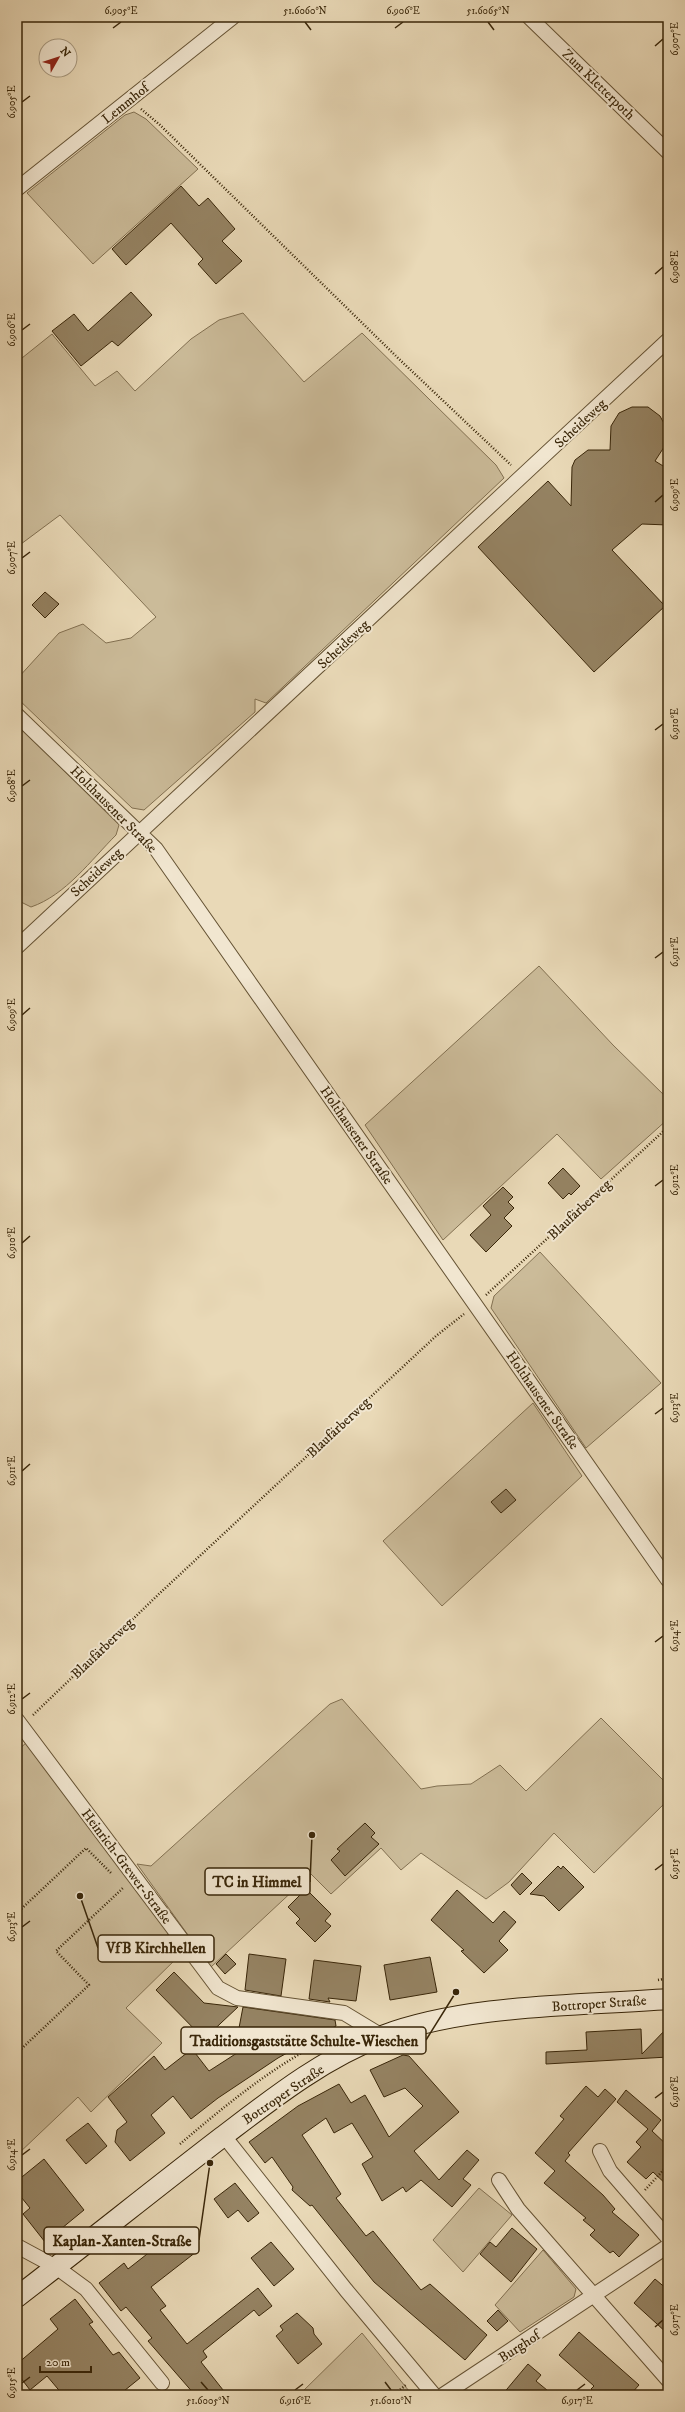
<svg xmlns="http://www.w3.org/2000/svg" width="685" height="2412" viewBox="0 0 685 2412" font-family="'IM FELL DW Pica',serif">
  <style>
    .green { fill: #cbbb99; stroke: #827051 }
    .building { fill: #958363; stroke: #392609 }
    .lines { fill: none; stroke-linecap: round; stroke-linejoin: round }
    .street-casing { stroke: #655334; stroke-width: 16 }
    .secondary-casing { stroke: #392609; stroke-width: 22 }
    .path { stroke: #392609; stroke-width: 2.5; stroke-dasharray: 1 2; stroke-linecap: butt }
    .street { stroke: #f1e6d0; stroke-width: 14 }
    .secondary { stroke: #f1e6d0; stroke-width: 20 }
    .ticks { fill: none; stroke: #392609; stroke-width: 1.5 }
    .labels { text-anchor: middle; stroke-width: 4; stroke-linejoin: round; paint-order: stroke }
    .street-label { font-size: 14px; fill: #392609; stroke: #f1e6d0 }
    .leader { fill: none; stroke: #392609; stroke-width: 1.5 }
    .callout-dot { fill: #392609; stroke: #f1e6d0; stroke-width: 1.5 }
    .callout { fill: #f1e6d0; stroke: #392609; stroke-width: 1.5 }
    .callout-label { font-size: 15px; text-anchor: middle; font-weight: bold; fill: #392609 }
    .neatline { fill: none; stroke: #392609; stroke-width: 1.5 }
    .ticks-label { font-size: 10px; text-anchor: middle; fill: #392609 }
  </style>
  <rect width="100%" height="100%" fill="#e9d9b7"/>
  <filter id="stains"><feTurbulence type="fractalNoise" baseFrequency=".005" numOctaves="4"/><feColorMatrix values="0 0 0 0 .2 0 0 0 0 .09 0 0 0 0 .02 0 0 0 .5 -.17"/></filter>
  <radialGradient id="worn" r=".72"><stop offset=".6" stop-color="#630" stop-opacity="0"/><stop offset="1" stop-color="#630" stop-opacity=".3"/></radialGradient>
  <!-- green -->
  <path class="green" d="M134,112l12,7 52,50 -105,95 -66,-71 98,-78z
    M243,313l61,69 58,-49 134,132 8,13 -238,225 -11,-4v13l-111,98 -12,-2 -115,-110v-19l42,-46 24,-9 23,19 25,-5 25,-21 -96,-102 -43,32v-185l35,-28 43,52 22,-15 18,20 56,-52 28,-19z
    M17,724l102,101 -3,10c-25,25 -50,60 -85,72l-14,-7z
    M539,966l74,79 55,54v20l-67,60 -44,-45 -114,106 -78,-115z
    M540,1252l121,131 -75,65 -95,-140 3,-12z
    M533,1403l49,73 -140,130 -59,-65z
    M342,1699l79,90 16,-3 34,-2 29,-19 26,26 75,-73 67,67v15l-74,73 -40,-40 -45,49 -23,17 -65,-46 -20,17 -20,-22 -50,46 -20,-20 -100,93 -74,-103 14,2 179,-162z
    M27,1742l141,191v7l12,15 -54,53 36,35 -71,69 -13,-15 -61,58v-404z
    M479,2188l33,27 -49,57 -30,-32z
    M543,2250l33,39 -2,8 -54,35 -25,-27z
    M362,2333l47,58 -4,4h-106z"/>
  <!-- building -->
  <path class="building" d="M181,186l18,20 9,-8 27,31 -13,12 20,20 -26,23 -18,-20 5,-5 -32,-36 -45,42 -14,-16z
    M131,292l21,23 -34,31 -6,-5 -31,25 -29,-35 22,-17 14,17z
    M632,407h16l12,9 7,13 -1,15 -11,17 13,8v56l-26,-1 -30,26 53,56 -71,66 -116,-125 70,-66 23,25 1,-39 3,-7 13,-10h22l1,-24 8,-13z
    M45,592l14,12 -14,14 -13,-13z
    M563,1168l17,18 -9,9 -2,-2 -6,6 -15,-16z
    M503,1187l10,10 -5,5 6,6 -10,10 8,8 -26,26 -16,-17 21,-20 -8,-9z
    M506,1489l10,11 -15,13 -10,-11z
    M365,1823l10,10 -4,4 8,7 -34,32 -14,-16 9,-9 -3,-2z
    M558,1866l3,3 2,-3 21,21 -25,24 -15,-15 -14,-2z
    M522,1873l10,10 -12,12 -9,-10z
    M306,1889l25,25 -6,7 6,5 -16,16 -19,-19 4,-4 -12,-12z
    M457,1890l36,33 11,-12 12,11 -17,19 9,9 -24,23 -23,-22 3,-1 -33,-30z
    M226,1954l10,10 -11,10 -9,-10z
    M249,1954l37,5 -5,37 -36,-6z
    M430,1957l7,35 -47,8 -6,-35z
    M314,1960l47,6 -5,35 -28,-3 2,4 -21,-3z
    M174,1972l30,31 34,4 -34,32 -48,-49z
    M243,2007l92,13 1,6 -58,32 -60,40 -27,21 -18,-23 -22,19 14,18 -35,28 -15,-19 2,-12 10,-8 -19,-25 46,-41 11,14 27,-21 17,22 28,-18 -2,-4z
    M668,2027v30l-122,7v-12l41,-2 -1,-18 55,-3 1,25z
    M403,2055l6,1 50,56 -45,39 25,29 28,-30 12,10 -16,19 8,6 -19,22 -31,-27 -15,12 -3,-5 -21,14 -20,-37 11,-7 -21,-34 -18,10 -8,-15 -24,17 39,59 -5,4 30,38 7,-5 48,59 9,-6 57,51 -22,25 -91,-78 -62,-77 -2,1 -18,-16 1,-3 -21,-30 -7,6 -16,-21 49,-36 41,-22 12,19 14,-8 24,42 34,-31 -18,-18 -21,9 -14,-27z
    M586,2086l12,11 7,-8 11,10 -48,54 2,2 -5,6 38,34 12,14 -3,3 27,23 -20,22 -6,-6 -3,2 -20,-18 5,-5 -12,-10 3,-2 -42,-35 11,-12 -20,-18 29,-34 -4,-3z
    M626,2090l35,30 -9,11 16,15v40l-15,-14 -7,7 -19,-17 14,-15 -5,-5 12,-13 -31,-27z
    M88,2123l19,23 -21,18 -20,-24z
    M44,2159l40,51 -39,32 -22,-28 7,-6 -13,-16v-11z
    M235,2183l24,30 -11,9 -10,-12 -10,8 -14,-19z
    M512,2228l25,21 -26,33 -31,-28 10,-12 6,5z
    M179,2229l17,23 -45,35 15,19 -6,4 27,34 71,-56 14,18 -13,10 -5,-6 -51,41 4,6 -6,5 26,33h-32l-47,-54 4,-3 -26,-31 -5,4 -22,-28 25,-20 4,6z
    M271,2242l23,27 -20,17 -23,-28z
    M655,2279l13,11v44l-34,-31z
    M75,2299l18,23 -4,2 24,31 6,-3 21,26 -21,17h-56l-16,-19 -17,14 -13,-17v-9l41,-35 -8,-10z
    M498,2310l10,11 -11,10 -10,-10z
    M297,2313l16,15 1,6 8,10 -24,20 -22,-28 7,-6 -3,-4z
    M579,2332l60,53 -9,10h-32l-7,-6 3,-3 -35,-31z
    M528,2364l13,11 -5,6 17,14h-51z"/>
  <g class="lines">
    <!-- street casing -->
    <g class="street-casing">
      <path id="street" d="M529,17l139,135
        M17,189l216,-172
        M17,715l139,134 512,731
        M17,947l651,-607
        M17,1720l201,268 19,10 107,15 38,23
        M224,2136l122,154 88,105
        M600,2151l10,20 58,67
        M499,2180l19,29 150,171
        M17,2246l39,21 30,22 76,94
        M443,2395l225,-149"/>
    </g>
    <!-- secondary casing -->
    <g class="secondary-casing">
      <path id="secondary" d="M17,2297c69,-53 136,-107 205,-160 50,-38 100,-78 160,-101 85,-32 195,-30 286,-37"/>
    </g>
    <!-- path -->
    <path class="path" d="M141,109l19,16 239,234 112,106
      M486,1295l182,-168
      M33,1715l127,-122 276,-257 28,-22
      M17,1913l69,-65 26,26
      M658,1980l10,-2
      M17,2053l72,-68 -33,-34 67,-63
      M180,2144c46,-39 95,-80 150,-106
      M645,2190l23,-25
      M393,2395l13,-10"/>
    <!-- street -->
    <use href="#street" class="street"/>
    <!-- secondary -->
    <use href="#secondary" class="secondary"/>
  </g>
  <!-- ticks -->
  <path class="ticks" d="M305,22l6,8M488,22l6,8M113,28l8,-6M395,28l8,-6M655,46l8,-7M22,102l8,-6M655,274l8,-7M22,330l8,-6M655,502l8,-7M22,558l8,-6M655,730l8,-6M22,786l8,-6M655,958l8,-6M22,1015l8,-7M655,1186l8,-6M22,1243l8,-7M655,1414l8,-6M22,1471l8,-7M655,1642l8,-6M22,1699l8,-6M655,1870l8,-6M22,1927l8,-6M655,2098l8,-6M22,2155l8,-6M655,2327l8,-7M201,2382l7,8M385,2382l6,8M22,2383l8,-6M295,2390l8,-6M577,2390l8,-6"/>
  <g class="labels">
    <!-- street labels -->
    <g class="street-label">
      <text transform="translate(599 84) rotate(44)" y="5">Zum Kletterpoth</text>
      <text transform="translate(125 103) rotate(-39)" y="5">Lemmhof</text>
      <text transform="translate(580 423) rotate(-43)" y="5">Scheideweg</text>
      <text transform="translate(343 644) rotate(-43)" y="5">Scheideweg</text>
      <text transform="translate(114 809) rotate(45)" y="5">Holthausener Straße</text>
      <text transform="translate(96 872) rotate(-43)" y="5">Scheideweg</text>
      <text transform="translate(357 1135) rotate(55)" y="5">Holthausener Straße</text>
      <text transform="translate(579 1209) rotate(-43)" y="5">Blaufärberweg</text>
      <text transform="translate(543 1400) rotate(55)" y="5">Holthausener Straße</text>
      <text transform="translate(338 1427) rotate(-43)" y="5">Blaufärberweg</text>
      <text transform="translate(102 1648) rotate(-44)" y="5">Blaufärberweg</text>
      <text transform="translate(127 1866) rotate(53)" y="5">Heinrich-Grewer-Straße</text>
      <text transform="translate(599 2003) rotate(-4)" y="5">Bottroper Straße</text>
      <text transform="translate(283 2094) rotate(-34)" y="5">Bottroper Straße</text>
      <text transform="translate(519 2346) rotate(-33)" y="5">Burghof</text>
    </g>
  </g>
  <!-- callouts -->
  <path class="leader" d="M312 1835L310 1882M80 1896L98 1948M456 1992L426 2040M210 2163L199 2240"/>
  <g class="callout-dot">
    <circle cx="312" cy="1835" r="4"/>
    <circle cx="80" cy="1896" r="4"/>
    <circle cx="456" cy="1992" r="4"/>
    <circle cx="210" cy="2163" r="4"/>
  </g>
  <g class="callout">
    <rect x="205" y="1868" width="105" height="27" rx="4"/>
    <rect x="98" y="1935" width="116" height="27" rx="4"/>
    <rect x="181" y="2027" width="245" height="27" rx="4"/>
    <rect x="44" y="2227" width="155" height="27" rx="4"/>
  </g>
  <g class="callout-label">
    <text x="257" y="1887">TC in Himmel</text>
    <text x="156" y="1953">VfB Kirchhellen</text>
    <text x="304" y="2046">Traditionsgaststätte Schulte-Wieschen</text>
    <text x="122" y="2246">Kaplan-Xanten-Straße</text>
  </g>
  <!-- margin -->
  <rect width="685" height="2412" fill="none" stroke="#e9d9b7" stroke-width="44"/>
  <!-- north arrow -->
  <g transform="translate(58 58) rotate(51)"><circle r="19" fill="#f1e6d0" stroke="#a79980"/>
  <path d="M0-3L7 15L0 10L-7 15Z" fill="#8f2418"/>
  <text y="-6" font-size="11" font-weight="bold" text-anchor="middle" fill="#392609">N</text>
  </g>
  <!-- scale -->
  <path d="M40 2366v6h51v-6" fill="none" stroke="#392609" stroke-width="2"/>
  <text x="46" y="2366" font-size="12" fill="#392609" stroke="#f1e6d0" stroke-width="3" paint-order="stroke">20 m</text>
  <rect x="22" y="22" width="641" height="2368" class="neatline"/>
  <g class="ticks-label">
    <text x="121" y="14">6.905°E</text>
    <text x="305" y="14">51.6060°N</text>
    <text x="403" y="14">6.906°E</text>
    <text x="488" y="14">51.6065°N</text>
    <text transform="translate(674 39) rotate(-90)" y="4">6.907°E</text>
    <text transform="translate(11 102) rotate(-90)" y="4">6.905°E</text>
    <text transform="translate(674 267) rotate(-90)" y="4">6.908°E</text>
    <text transform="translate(11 330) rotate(-90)" y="4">6.906°E</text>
    <text transform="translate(674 495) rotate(-90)" y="4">6.909°E</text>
    <text transform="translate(11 558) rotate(-90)" y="4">6.907°E</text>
    <text transform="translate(674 724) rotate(-90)" y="4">6.910°E</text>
    <text transform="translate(11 786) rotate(-90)" y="4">6.908°E</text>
    <text transform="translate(674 952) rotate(-90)" y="4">6.911°E</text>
    <text transform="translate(11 1015) rotate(-90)" y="4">6.909°E</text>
    <text transform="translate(674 1180) rotate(-90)" y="4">6.912°E</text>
    <text transform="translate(11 1243) rotate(-90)" y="4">6.910°E</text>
    <text transform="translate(674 1408) rotate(-90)" y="4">6.913°E</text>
    <text transform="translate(11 1471) rotate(-90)" y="4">6.911°E</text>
    <text transform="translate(674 1636) rotate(-90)" y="4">6.914°E</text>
    <text transform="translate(11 1699) rotate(-90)" y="4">6.912°E</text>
    <text transform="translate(674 1864) rotate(-90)" y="4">6.915°E</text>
    <text transform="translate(11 1927) rotate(-90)" y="4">6.913°E</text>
    <text transform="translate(674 2092) rotate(-90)" y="4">6.916°E</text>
    <text transform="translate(11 2155) rotate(-90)" y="4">6.914°E</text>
    <text transform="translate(674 2320) rotate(-90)" y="4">6.917°E</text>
    <text transform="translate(11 2383) rotate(-90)" y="4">6.915°E</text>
    <text x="208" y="2404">51.6005°N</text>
    <text x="295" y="2404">6.916°E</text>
    <text x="391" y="2404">51.6010°N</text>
    <text x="577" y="2404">6.917°E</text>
  </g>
  <rect width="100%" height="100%" filter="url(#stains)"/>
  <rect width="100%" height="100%" fill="url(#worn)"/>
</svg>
